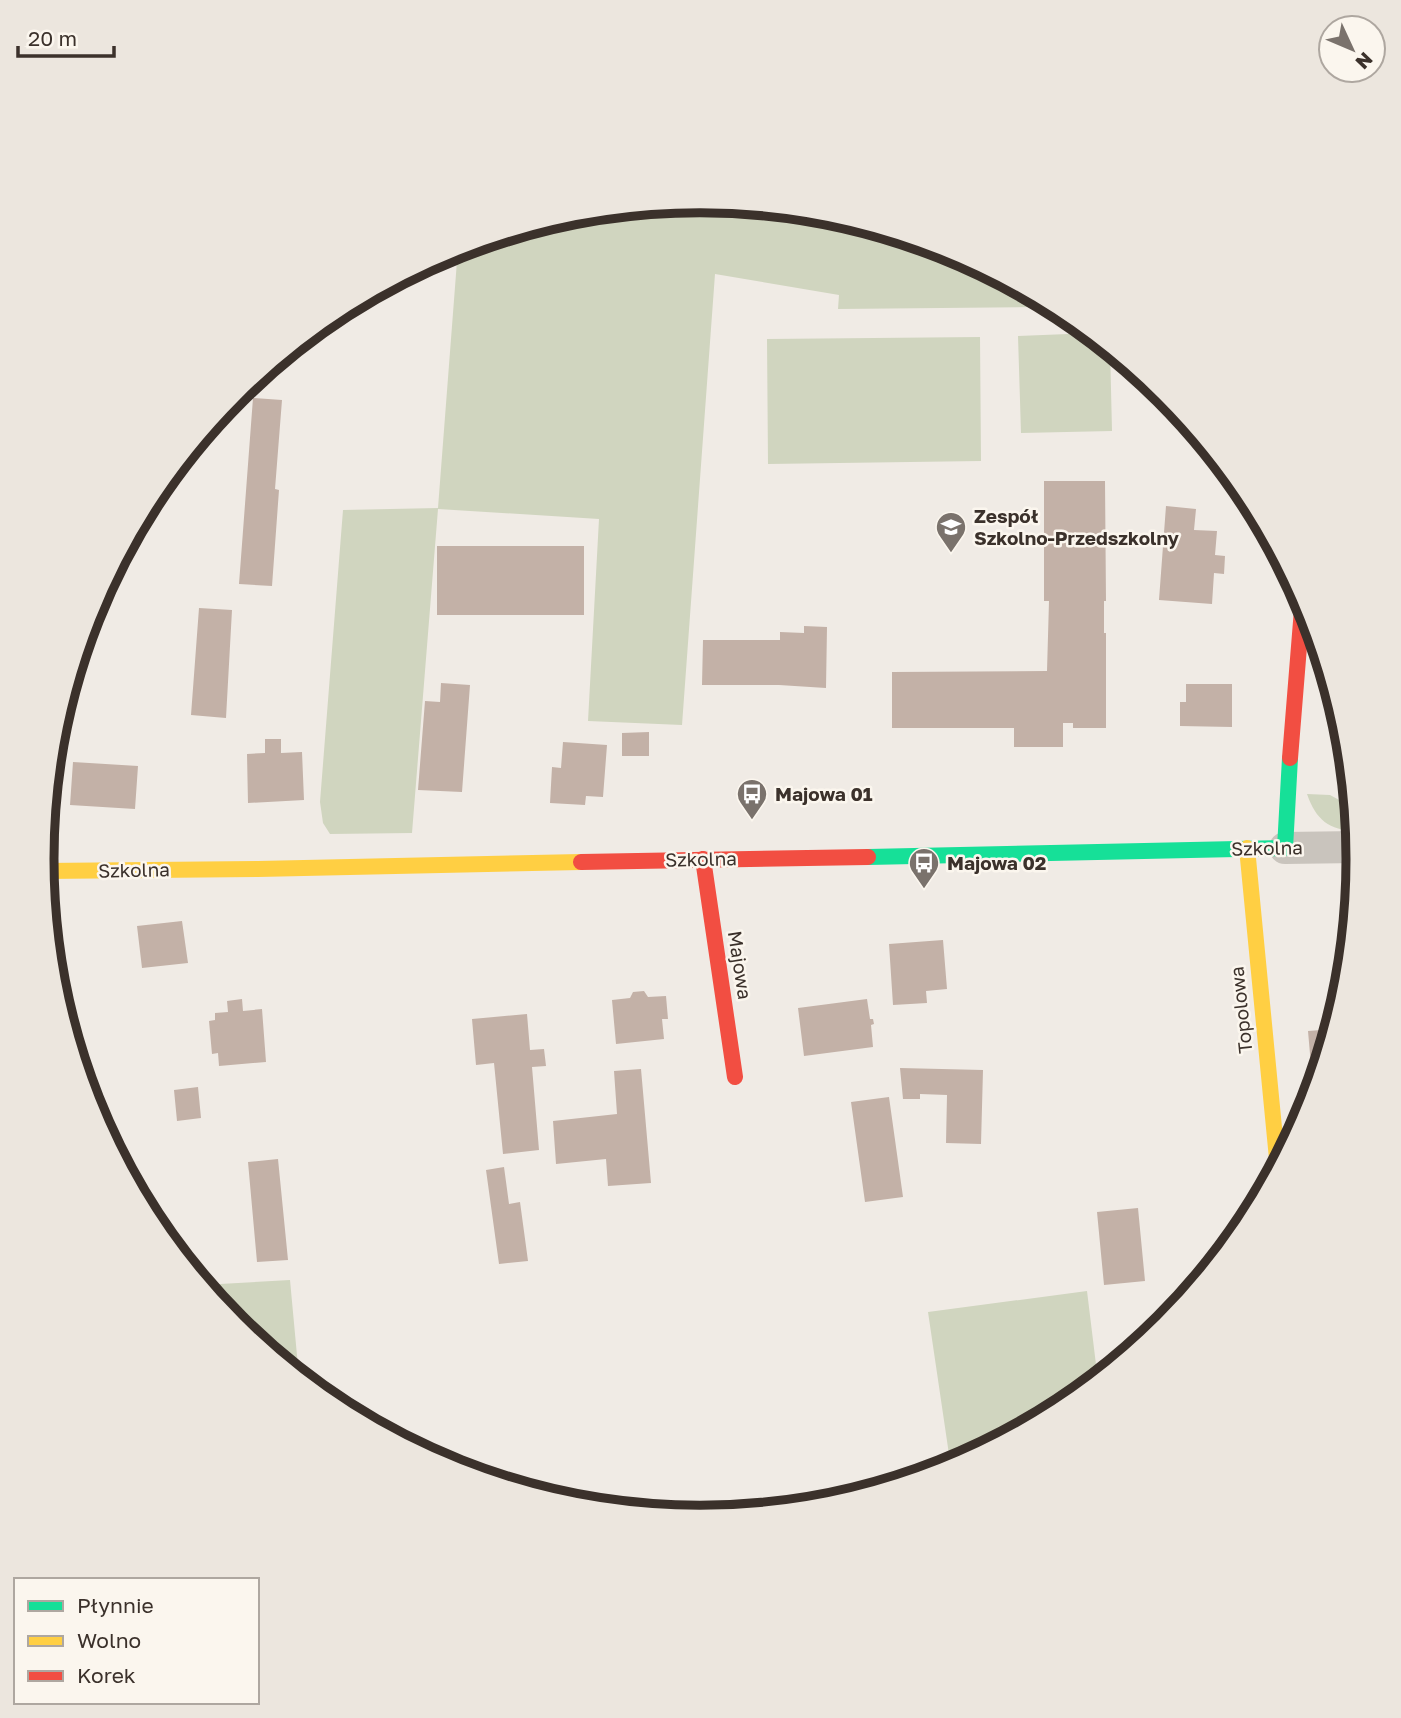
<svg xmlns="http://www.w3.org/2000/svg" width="1401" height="1718" viewBox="0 0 1401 1718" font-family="'Golos Text',sans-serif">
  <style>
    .green { fill: #d0d5bf }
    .building { fill: #c3b1a7 }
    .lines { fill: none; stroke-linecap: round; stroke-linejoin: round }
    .street { stroke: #c9c4bd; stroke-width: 32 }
    .fast { stroke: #16e098; stroke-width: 16 }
    .slow { stroke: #ffcf43; stroke-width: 16 }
    .jam { stroke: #f24e42; stroke-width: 16 }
    .labels { text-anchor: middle; stroke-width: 5; stroke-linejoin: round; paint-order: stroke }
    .poi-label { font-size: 19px; font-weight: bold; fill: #3b312b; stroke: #fbf6ee; text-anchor: start }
    .street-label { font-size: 19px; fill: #3b312b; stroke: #fbf6ee }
    .rim { fill: none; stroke: #3b312b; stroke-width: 9 }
  </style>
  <rect width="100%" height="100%" fill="#f0ebe5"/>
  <!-- green -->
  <path class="green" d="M701,201l128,12 124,38 80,43v13l-195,2 1,-14 -124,-21 -33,451 -94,-4 11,-202 -161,-10 -26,324 -82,1 -7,-11 -3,-21 23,-292 95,-2 20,-260 114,-35z
    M1093,333l17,14 2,84 -91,2 -3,-97z
    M980,337l1,124 -213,3 -1,-125z
    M1307,794l23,1 24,13 2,23c-27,-1 -40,-11 -49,-37z
    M290,1280l9,97 -64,-53 -33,-39z
    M1087,1291l11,90 -32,26 -115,61 -23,-156z"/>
  <!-- building -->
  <path class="building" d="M253,398l29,2 -7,89 4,1 -7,96 -33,-2z
    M1044,481h61l1,120h-2v32h2v95h-33v-5h-10v24h-49v-19h-122v-56l155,-1 2,-70h-5z
    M1166,506l30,3 -2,21 23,1 -2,24 10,1 -1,18 -10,-1 -2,31 -53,-4z
    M437,546h147v69h-147z
    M199,608l33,2 -6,108 -35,-3z
    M804,626l23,1 -1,61 -47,-3h-77l1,-45h77v-8l24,1z
    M441,683l29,2 -8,107 -44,-2 7,-89 15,1z
    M1186,684h46v43l-52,-1v-24h6z
    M649,732v24h-27v-23z
    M265,739h16v14l21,-1 2,48 -56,3 -1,-49 18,-1z
    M563,742l44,3 -4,52 -17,-1 -1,9 -35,-2 2,-36 9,1z
    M73,762l65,4 -3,43 -65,-4z
    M182,921l6,42 -46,5 -5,-42z
    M61,931l4,48 -11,1 -5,-48z
    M943,940l4,49 -21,2 1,12 -34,2 -4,-61z
    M644,991l4,6 18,-1 2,23h-6l2,20 -48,5 -4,-44 18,-2 3,-6z
    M242,999l1,12 19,-2 4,53 -47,4 -1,-13 -6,1 -3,-33 6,-1v-7l13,-1 -1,-11z
    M867,999l3,20h3l1,5 -3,1 2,22 -69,9 -6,-48z
    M527,1014l3,36 14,-1 2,17 -14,1 7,83 -36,4 -9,-91 -18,2 -4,-46z
    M1334,1029l-15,47 -7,1 -4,-46z
    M900,1068l83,2 -2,74 -35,-1 1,-48 -27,-1v5h-17z
    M641,1069l10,114 -43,3 -2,-27 -50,5 -3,-43 64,-7 -3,-43z
    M198,1087l3,31 -24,3 -3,-31z
    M889,1097l14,100 -38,5 -14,-100z
    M278,1159l10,101 -31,2 -9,-100z
    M504,1167l5,37 11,-2 8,59 -29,3 -13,-94z
    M1138,1208l7,73 -41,4 -7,-73z"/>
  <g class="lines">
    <!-- street -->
    <path class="street" d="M1285,848l73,-1"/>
    <!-- fast -->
    <path class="fast" d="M868,857l417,-9 5,-90"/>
    <!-- slow -->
    <path class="slow" d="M1247,848l31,321
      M43,871l215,-2 323,-7"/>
    <!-- jam -->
    <path class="jam" d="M1290,758l13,-161
      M703,859l32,218
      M581,862l287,-5"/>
  </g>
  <!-- icons -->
  <defs>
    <g id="school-pin" transform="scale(1.575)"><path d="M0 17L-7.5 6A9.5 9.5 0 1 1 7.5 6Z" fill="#7a726c" stroke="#fbf6ee"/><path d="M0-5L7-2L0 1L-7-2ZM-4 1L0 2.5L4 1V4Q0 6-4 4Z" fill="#fff"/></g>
    <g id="bus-pin" transform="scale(1.575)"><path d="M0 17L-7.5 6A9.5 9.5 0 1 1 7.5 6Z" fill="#7a726c" stroke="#fbf6ee"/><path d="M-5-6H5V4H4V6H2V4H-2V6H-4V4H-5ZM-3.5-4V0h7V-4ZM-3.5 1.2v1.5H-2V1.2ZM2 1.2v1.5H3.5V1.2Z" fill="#fff"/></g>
  </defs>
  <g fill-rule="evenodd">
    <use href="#school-pin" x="951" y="527"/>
    <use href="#bus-pin" x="752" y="794"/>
    <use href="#bus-pin" x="924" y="863"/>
  </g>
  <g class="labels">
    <!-- poi labels -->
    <g class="poi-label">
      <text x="974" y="523">Zespół<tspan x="974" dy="22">Szkolno-Przedszkolny</tspan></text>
      <text x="775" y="801">Majowa 01</text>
      <text x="947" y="870">Majowa 02</text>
    </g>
    <!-- street labels -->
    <g class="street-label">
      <text transform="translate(1267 848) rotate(-1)" y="7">Szkolna</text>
      <text transform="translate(701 859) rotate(-1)" y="7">Szkolna</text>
      <text transform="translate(134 870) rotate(-1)" y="7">Szkolna</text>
      <text transform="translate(740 965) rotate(81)" y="7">Majowa</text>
      <text transform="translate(1241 1010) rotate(-96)" y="7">Topolowa</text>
    </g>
  </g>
  <!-- crop -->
  <path d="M0 0H1401V1718H0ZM54 859a646 646 0 1 1 1292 0a646 646 0 1 1-1292 0Z" fill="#ece6de" fill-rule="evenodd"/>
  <path class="rim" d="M54 859a646 646 0 1 1 1292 0a646 646 0 1 1-1292 0Z"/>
  <!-- legend -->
  <rect x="14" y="1578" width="245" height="126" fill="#fbf6ee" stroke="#aea7a0" stroke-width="2"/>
  <rect x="28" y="1601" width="35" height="10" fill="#16e098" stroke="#aea7a0" stroke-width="2"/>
  <text x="77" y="1613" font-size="21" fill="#3b312b">Płynnie</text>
  <rect x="28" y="1636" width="35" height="10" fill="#ffcf43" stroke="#aea7a0" stroke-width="2"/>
  <text x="77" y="1648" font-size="21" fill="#3b312b">Wolno</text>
  <rect x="28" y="1671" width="35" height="10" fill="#f24e42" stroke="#aea7a0" stroke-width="2"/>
  <text x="77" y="1683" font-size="21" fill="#3b312b">Korek</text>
  <!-- north arrow -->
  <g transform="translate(1352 49) rotate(134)"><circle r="33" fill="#fbf6ee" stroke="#aea7a0" stroke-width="2"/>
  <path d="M0-5L12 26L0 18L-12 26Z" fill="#7a726c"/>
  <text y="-10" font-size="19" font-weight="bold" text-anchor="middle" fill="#3b312b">N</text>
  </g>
  <!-- scale -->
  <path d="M18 46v10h96v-10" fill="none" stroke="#3b312b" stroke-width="3.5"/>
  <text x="28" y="46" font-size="21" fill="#3b312b" stroke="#fbf6ee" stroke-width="5" paint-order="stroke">20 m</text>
</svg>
